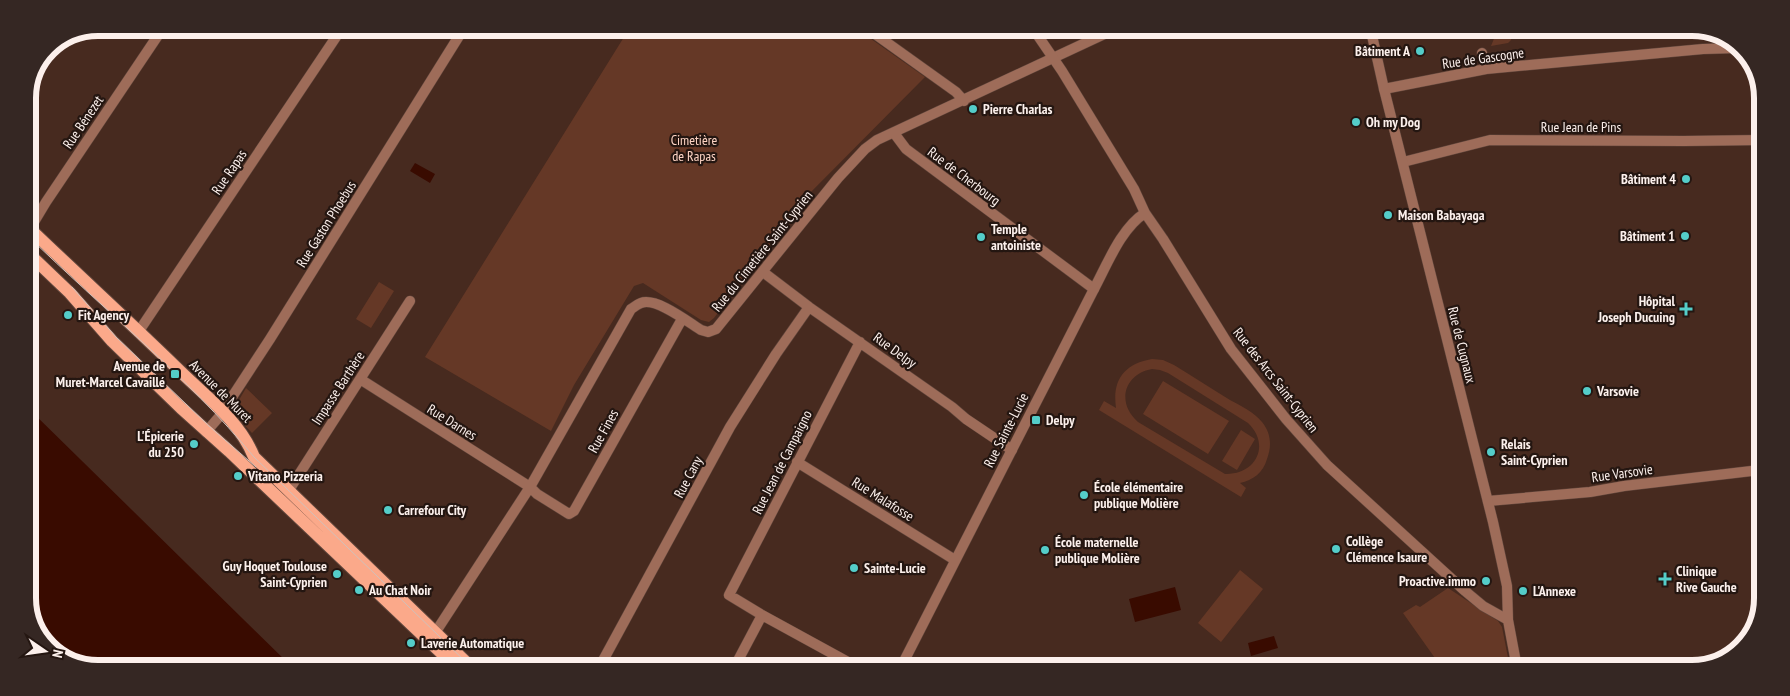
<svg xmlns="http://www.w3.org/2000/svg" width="1790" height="696" viewBox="0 0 1790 696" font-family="'PT Sans Narrow',sans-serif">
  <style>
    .green { fill: #653826; fill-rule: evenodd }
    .water { fill: #390b00 }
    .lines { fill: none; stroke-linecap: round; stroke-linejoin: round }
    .minor-casing { stroke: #60463c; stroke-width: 11 }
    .tertiary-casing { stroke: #60463c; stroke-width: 11 }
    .primary-casing { stroke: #60463c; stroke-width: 14 }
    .minor { stroke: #9e6c59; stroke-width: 10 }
    .tertiary { stroke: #9e6c59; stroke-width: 10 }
    .primary { stroke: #fba98a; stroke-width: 12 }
    .tram { stroke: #d0c0ba; stroke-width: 1 }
    .poi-dot { fill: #54cdc9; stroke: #241611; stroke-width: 2 }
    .labels { text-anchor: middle; stroke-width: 4.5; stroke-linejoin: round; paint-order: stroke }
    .poi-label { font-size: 14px; font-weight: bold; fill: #fcf0ec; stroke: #241611; text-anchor: start }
    .street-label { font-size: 14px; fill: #fcf0ec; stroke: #241611 }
    .park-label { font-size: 14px; fill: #fdd4c4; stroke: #241611 }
    .rim { fill: none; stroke: #fcf0ec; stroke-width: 6 }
  </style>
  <rect width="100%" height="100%" fill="#472a1f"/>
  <!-- green -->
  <path class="green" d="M629,29h228l68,48 -118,119 -93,122 -5,4 -8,-2 -58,-37 -9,3 -60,99 -23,46 -126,-74z
    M1497,31h14v9l-3,3 -17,3z
    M379,282l15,9 -23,37 -15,-9z
    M1152,359l11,1 11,5c19,12 37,23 56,35 11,6 24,12 32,22 9,11 10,24 5,37 -4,14 -14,21 -27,24l6,5 -5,9 -142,-87 5,-9 12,7c-4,-28 8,-44 36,-49zM1152,369l8,1 8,3 80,50c23,22 8,52 -23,51l-87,-52c-22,-19 -14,-48 14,-53z
    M1163,381l66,40 -21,33 -65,-40z
    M246,388l26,25 -20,20 -20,-21z
    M1241,430l14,9 -18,31 -15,-9z
    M1240,570l23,19 -42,53 -23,-19z
    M1448,588l50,33 4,6 8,41h-68l-39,-55 13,-8 4,2z"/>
  <!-- water -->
  <path class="water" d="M415,163l20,11 -5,9 -20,-12z
    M28,408l262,257h-215l-33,-24 -14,-39z
    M1175,587l6,23 -46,12 -6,-23z
    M1274,636l4,12 -27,8 -3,-13z"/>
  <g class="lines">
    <!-- minor casing -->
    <g class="minor-casing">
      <path id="minor" d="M868,29l88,63 8,9
        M1482,53l4,16
        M1384,89l102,-20 217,-20 34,-1
        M894,133l12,16 188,140
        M1403,162l87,-22 194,1 78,-1
        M28,232l18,-30 117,-174
        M763,272l46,35 143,100 14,12 46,31
        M139,331l203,-303
        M360,379l170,108 7,7 32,20 5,-3 108,-192
        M206,432l13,-15 51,-78 194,-311
        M797,462l158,98
        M289,490l121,-189
        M1488,501l102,-9 34,-6 136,-16
        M435,633l95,-146 101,-178c3,-2 7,-5 10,-6 15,-6 47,19 60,27l7,2 8,-3 122,-151 27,-29 12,-9 236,-110
        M600,666l130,-239 46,-73 33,-47
        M735,666l27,-51
        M857,667l-95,-52 -33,-20 131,-253"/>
    </g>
    <!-- tertiary casing -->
    <g class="tertiary-casing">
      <path id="tertiary" d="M1034,30l28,41 72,118 11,24 18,26 68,110 55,70 41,46 138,126 18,15 25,14
        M1371,31l13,58 109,433 14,64 1,34 9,48
        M901,667l193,-378c13,-24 27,-61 51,-76"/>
    </g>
    <!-- primary casing -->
    <g class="primary-casing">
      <path id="primary" d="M28,227c51,49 104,97 155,147 26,25 57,48 71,83l216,209
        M28,253l42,40 42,48 69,67 48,43 226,215"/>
    </g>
    <!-- minor -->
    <use href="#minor" class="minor"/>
    <!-- tertiary -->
    <use href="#tertiary" class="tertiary"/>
    <!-- primary -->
    <use href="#primary" class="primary"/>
    <!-- tram -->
    <path class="tram" d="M28,236c75,73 159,140 226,221l216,209
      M72,287l44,50 94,90 46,40"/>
  </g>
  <!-- markers -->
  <g class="poi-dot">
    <circle cx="1420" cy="51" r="5"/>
    <circle cx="973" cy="109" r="5"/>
    <circle cx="1356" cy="122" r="5"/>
    <circle cx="1686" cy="179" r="5"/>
    <circle cx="1388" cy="215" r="5"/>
    <circle cx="1685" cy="236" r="5"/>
    <circle cx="981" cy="237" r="5"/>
    <path d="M1683.5 301.5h5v5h5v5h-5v5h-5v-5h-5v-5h5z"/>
    <circle cx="68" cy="315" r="5"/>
    <rect x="170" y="369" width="10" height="10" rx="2.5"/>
    <circle cx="1587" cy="391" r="5"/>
    <rect x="1031" y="415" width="10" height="10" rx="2.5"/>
    <circle cx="194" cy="444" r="5"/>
    <circle cx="1491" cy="452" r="5"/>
    <circle cx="238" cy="476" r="5"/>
    <circle cx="1084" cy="495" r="5"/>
    <circle cx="388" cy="510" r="5"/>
    <circle cx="1336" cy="549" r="5"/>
    <circle cx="1045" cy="550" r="5"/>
    <circle cx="854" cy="568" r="5"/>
    <circle cx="337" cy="574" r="5"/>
    <path d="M1662.5 571.5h5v5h5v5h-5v5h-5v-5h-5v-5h5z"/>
    <circle cx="1486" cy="581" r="5"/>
    <circle cx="359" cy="590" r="5"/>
    <circle cx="1523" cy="591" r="5"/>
    <circle cx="411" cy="643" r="5"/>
  </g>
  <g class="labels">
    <!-- poi labels -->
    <g class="poi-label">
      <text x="1410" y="56" text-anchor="end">Bâtiment A</text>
      <text x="983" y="114">Pierre Charlas</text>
      <text x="1366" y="127">Oh my Dog</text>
      <text x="1676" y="184" text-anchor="end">Bâtiment 4</text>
      <text x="1398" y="220">Maison Babayaga</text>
      <text x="991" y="234">Temple<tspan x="991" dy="16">antoiniste</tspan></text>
      <text x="1675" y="241" text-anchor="end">Bâtiment 1</text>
      <text x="1675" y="306" text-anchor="end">Hôpital<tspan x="1675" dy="16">Joseph Ducuing</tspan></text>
      <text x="78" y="320">Fit Agency</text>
      <text x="165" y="371" text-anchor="end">Avenue de<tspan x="165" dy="16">Muret-Marcel Cavaillé</tspan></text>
      <text x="1597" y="396">Varsovie</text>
      <text x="1046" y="425">Delpy</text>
      <text x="184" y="441" text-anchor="end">L'Épicerie<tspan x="184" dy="16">du 250</tspan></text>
      <text x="1501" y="449">Relais<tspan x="1501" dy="16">Saint-Cyprien</tspan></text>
      <text x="248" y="481">Vitano Pizzeria</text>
      <text x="1094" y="492">École élémentaire<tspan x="1094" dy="16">publique Molière</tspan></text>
      <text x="398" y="515">Carrefour City</text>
      <text x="1346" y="546">Collège<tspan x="1346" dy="16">Clémence Isaure</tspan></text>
      <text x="1055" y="547">École maternelle<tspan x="1055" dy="16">publique Molière</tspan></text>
      <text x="327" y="571" text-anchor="end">Guy Hoquet Toulouse<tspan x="327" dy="16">Saint-Cyprien</tspan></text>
      <text x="864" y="573">Sainte-Lucie</text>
      <text x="1676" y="576">Clinique<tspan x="1676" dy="16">Rive Gauche</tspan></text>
      <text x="1476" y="586" text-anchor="end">Proactive.immo</text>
      <text x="369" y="595">Au Chat Noir</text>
      <text x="1533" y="596">L'Annexe</text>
      <text x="421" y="648">Laverie Automatique</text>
    </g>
    <!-- street labels -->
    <g class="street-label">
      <text transform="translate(1483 58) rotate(-8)" y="5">Rue de Gascogne</text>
      <text transform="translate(83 122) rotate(-56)" y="5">Rue Bénezet</text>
      <text x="1581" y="132">Rue Jean de Pins</text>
      <text transform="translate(229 172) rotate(-56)" y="5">Rue Rapas</text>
      <text transform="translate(964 176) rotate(37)" y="5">Rue de Cherbourg</text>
      <text transform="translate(326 224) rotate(-58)" y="5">Rue Gaston Phoebus</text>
      <text transform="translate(762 251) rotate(-51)" y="5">Rue du Cimetière Saint-Cyprien</text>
      <text transform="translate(1462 345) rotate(76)" y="5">Rue de Cugnaux</text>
      <text transform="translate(895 350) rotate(36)" y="5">Rue Delpy</text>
      <text transform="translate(1276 380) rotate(52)" y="5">Rue des Arcs Saint-Cyprien</text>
      <text transform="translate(338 388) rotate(-57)" y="5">Impasse Barthère</text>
      <text transform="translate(221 391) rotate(45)" y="5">Avenue de Muret</text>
      <text transform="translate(452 422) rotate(32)" y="5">Rue Darnes</text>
      <text transform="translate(1006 430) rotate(-63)" y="5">Rue Sainte-Lucie</text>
      <text transform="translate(603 431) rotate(-61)" y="5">Rue Fines</text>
      <text transform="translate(782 462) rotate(-63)" y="5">Rue Jean de Campaigno</text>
      <text transform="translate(1622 473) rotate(-8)" y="5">Rue Varsovie</text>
      <text transform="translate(688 477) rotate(-62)" y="5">Rue Cany</text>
      <text transform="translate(883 499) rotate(32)" y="5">Rue Malafosse</text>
    </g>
    <!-- park labels -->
    <g class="park-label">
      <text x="694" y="145">Cimetière<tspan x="694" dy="16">de Rapas</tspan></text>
    </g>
  </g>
  <!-- crop -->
  <path d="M0 0H1790V696H0ZM98 36H1692A62 62 0 0 1 1754 98V598A62 62 0 0 1 1692 660H98A62 62 0 0 1 36 598V98A62 62 0 0 1 98 36Z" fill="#352723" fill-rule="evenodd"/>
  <path class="rim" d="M98 36H1692A62 62 0 0 1 1754 98V598A62 62 0 0 1 1692 660H98A62 62 0 0 1 36 598V98A62 62 0 0 1 98 36Z"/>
  <!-- north arrow -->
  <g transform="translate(45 651) rotate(103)" stroke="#241611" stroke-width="4" paint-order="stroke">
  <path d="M0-4L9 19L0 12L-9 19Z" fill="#fcf0ec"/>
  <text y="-8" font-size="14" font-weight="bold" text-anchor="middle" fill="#fcf0ec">N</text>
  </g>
</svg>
